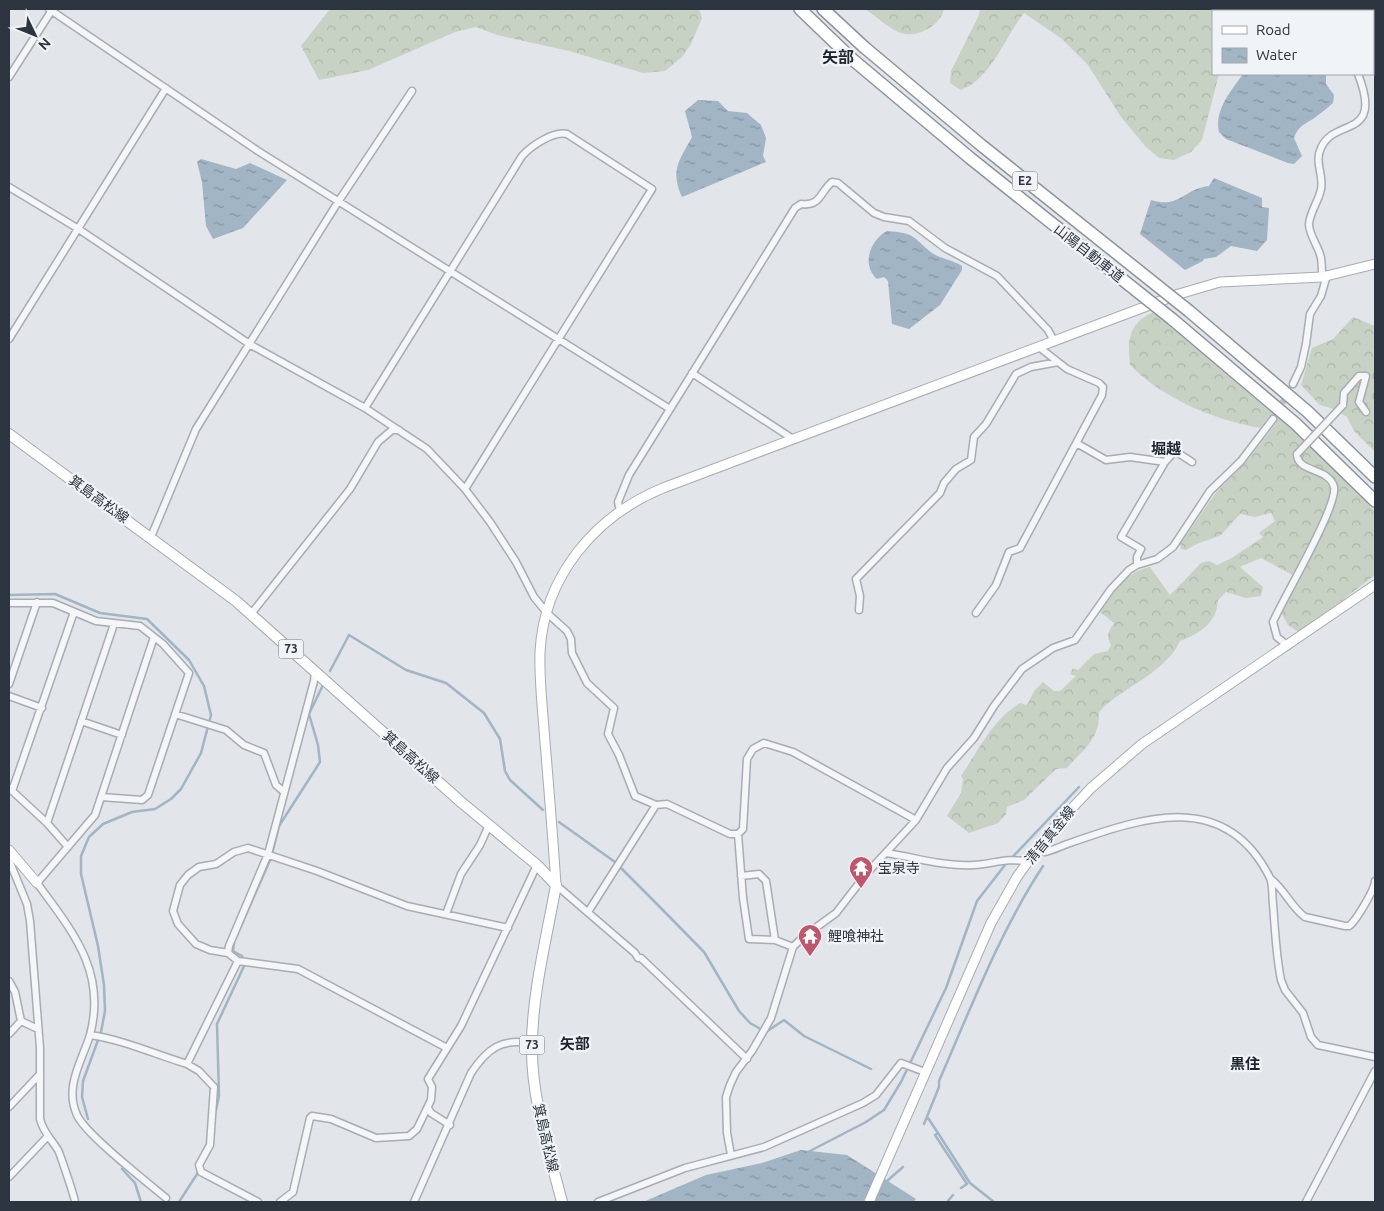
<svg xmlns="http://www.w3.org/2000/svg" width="1384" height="1211" viewBox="0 0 1384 1211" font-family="Ubuntu,'Noto Sans JP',sans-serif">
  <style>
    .forest { fill: url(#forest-crowns) }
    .cemetery { fill: url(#cemetery-stones) }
    .water { fill: url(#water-ripples) }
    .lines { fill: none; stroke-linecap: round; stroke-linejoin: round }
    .stream { stroke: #a1b5c4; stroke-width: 2.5 }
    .street-tunnel { stroke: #bec2c7; stroke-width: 6; stroke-dasharray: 6 3; stroke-linecap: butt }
    .street-casing { stroke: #a8acb3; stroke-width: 9 }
    .secondary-casing { stroke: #a8acb3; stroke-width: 11 }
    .primary-casing { stroke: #a3aab3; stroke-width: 12 }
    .highway-casing { stroke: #8b949e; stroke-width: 14 }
    .street { stroke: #f4f6f7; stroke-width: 6 }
    .secondary { stroke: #fff; stroke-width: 9 }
    .primary { stroke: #fff; stroke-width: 10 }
    .highway { stroke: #fff; stroke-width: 11 }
    .street-bridge-casing { stroke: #a8acb3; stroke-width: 9; stroke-linecap: butt }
    .highway-bridge-casing { stroke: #8b949e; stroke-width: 14; stroke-linecap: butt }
    .street-bridge { stroke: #f4f6f7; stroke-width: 6 }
    .highway-bridge { stroke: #fff; stroke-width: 11 }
    .labels { text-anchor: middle; stroke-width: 4.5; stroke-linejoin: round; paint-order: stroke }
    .shield { fill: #f1f4f6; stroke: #676e76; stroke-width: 1 }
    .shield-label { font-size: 12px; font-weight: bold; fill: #2c343f }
    .street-label { font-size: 14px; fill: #2c343f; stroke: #f1f4f6 }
    .poi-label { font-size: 14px; fill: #2c343f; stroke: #f1f4f6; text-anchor: start }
    .neighbourhood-label { font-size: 15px; font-weight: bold; fill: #1e2530; stroke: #f1f4f6 }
    .quarter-label { font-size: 16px; font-weight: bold; fill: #1e2530; stroke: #f1f4f6 }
  </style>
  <defs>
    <pattern id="forest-crowns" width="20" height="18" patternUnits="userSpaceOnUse" patternTransform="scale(1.25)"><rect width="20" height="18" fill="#c8d2c4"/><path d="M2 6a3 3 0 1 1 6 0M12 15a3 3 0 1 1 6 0" fill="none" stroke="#acb5a9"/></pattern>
    <pattern id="cemetery-stones" width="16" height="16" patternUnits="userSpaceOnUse" patternTransform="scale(1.25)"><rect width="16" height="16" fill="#c8d2c4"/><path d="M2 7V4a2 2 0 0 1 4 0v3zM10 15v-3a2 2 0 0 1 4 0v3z" fill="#acb5a9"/></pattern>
    <pattern id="water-ripples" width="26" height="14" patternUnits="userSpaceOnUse" patternTransform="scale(1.25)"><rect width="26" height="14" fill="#a1b5c4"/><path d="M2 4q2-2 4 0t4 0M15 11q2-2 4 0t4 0" fill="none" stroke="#8394a1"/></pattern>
  </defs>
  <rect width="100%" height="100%" fill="#e2e5e9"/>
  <!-- forest -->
  <path class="forest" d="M330,9h369l3,9 -11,26 -9,13 -17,14 -22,2 -74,-22 -72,-16 -21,-8 -21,5 -87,38 -49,10 -18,-34z
    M865,9h79c-4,17 -26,29 -43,24 -10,-3 -27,-18 -36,-24z
    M980,9h241v2h-8v63h6l-17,66 -11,12 -17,8 -15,-2 -13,-11 -25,-30 -33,-52 -26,-26 -38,-26c-19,24 -33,66 -63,77l-11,-7 1,-12 28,-56z
    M1154,312l143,122 78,77v64l-75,58 -12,-8 -7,-13 17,-34 -37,-20 -21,9 23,20 -2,9 -15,2 -20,-6 -8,8c-1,23 -18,33 -38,41 -15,33 -57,45 -81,71 1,27 -15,37 -32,56l-11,1 -32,31 -17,7 -1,7 -8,9 -29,10 -22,-17 14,-23 2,-14 -2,-3c17,-25 32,-57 59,-73l7,2 7,-14 9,-9 11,9h6l16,-15 -6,-2 3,-6 5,2 16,-16 14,-3 3,-6c-5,-9 -3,-13 3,-22l-14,-11c13,-19 25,-40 50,-45l20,28 31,-32 8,-2 8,4 13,-6 33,-22 -4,-4 16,-12 -4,-8 -16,4 -15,-3 -19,21 -24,9 -11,6 -5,-1 -1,-5 37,-53 30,-30 30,-39 -8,-6 -9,12c-46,-8 -98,-30 -130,-63 -3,-25 -1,-43 24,-53z
    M1353,317l22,9v45l-6,6v36l6,-2v41l-21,-21 -7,-14 -13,-8 -14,-4 -19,-20 11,-37 21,-9z"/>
  <!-- cemetery -->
  <path class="cemetery" d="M1375,371v40l-5,2 -7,-9 6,-27z"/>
  <!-- water -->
  <path class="water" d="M1243,74h83v10l8,11 -1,8c-5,4 -10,9 -16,13 -10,8 -18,8 -23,22l8,18 -8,8 -6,-1 -62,-24 -7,-7c-5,-22 12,-41 24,-58z
    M698,100l20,1 10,10 19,2 14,12 5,13 -3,18 3,6 -84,35c-12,-27 -3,-36 10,-60l-7,-26z
    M201,159l35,10 14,-6 37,17 -44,48 -30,11 -7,-13 -4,-44 -5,-20z
    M1214,178l48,20v9l7,1 -2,32 -10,11 -26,-5 -15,11 -12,2 -1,2 -18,9 -45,-36 11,-34c29,9 32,-11 58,-14z
    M887,231c29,2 25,6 45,22 9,6 21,7 30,13v4l-22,35 -31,24 -17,-5 -4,-43 -4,-4 -7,2c-16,-14 -7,-39 10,-48z
    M801,1150l46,5 69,44 -3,3h-270l63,-27 56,-12z"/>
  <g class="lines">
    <!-- stream -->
    <path class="stream" d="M1337,11l3,-2
      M9,595l46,-1 45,19 47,6 42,41 15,26 7,29 -10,38 -20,36 -10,10 -16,10 -23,3 -29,12 -14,13 -8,19v18l17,72 6,39 1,26 -4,21 -18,49 -1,16 6,22
      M330,671l19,-36 57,35 40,13 38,30 16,26 5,32 5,9 33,30
      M559,822l56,40 37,37 52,53 35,59 11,12 16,9 18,-12 20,16 67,33
      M237,935l34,-77 8,-32 41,-64 -2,-17 -9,-31 14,-29
      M928,1118l10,15 -3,2 32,49 -6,4
      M214,1119l5,-23 -2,-72 28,-60 -3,-8 -9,-5 1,-8
      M924,1124l15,-37v-6c32,-73 60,-148 104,-215
      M938,1133l32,50 24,19
      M808,1152l58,-30 18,-12 17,-28 45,-94 31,-87 28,-36 74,-78
      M205,1160l8,-15
      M122,1169l13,14 6,19
      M887,1181l16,-14
      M179,1202l20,-31
      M947,1202l6,-7"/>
    <!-- street-tunnel -->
    <path class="street-tunnel" d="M1273,419l20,-35"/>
    <!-- street casing -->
    <g class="street-casing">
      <path id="street" d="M49,9l209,142 412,258
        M1366,11l1,-2
        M9,77l43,-67
        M9,187l68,41 174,117 114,63 62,41 38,40 25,33 26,40 18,35 13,16 20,18 4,8 1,14 15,30 27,25 -6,26 11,21 16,41 21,9 11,-1 63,30h8l5,-5 4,-70 6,-10 11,-6 29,9 123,68
        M1322,277c0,-6 0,-13 -1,-19 -2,-11 -11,-21 -12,-33 0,-12 10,-24 12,-36 3,-14 -7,-27 0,-41 13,-31 63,-8 37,-74
        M9,339l157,-251
        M692,373l101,66
        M1293,384l8,-17 5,-23 4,-30 11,-18 6,-21
        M1343,405l1,-12 15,-17h7l-7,26 7,10
        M365,408l157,-252c9,-10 31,-25 45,-22l85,55 -187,300
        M1078,444l28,16 24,-3 35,5
        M620,511l-2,-9 11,-27 166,-267 6,-4c19,3 19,-12 31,-22l6,1 36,30 10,4 25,4 36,27 52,28 51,54 6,11
        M151,537l45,-108 142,-227 74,-111
        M1137,565v-8l4,-8 -20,-12 44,-75 10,-11 17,11
        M9,603h44l43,18 44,5 23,18 26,29 -41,122 -6,5 -41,-3 -6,18 -58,68c35,48 70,88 53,152 -8,26 -26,52 -13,80 8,19 70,67 89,83
        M859,610l1,-14 -4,-17 84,-86 4,-10 12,-14 15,-9 3,-23 12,-13 30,-50 15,-7 27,-5
        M976,613l20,-28 13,-33 11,-4 82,-153 1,-8 -4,-4 -32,-14 -28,-22
        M251,614l99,-125 28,-47 14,-12h7
        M1288,646l-11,-9 -4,-15c11,-25 65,-116 61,-135 -5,-20 -37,-14 -37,-33
        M9,684l28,-82
        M9,696l33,12
        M175,714l51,16 18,15 20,8 12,32 7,6
        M81,721l41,14
        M9,788l38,35 21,24
        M12,791l62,-179
        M101,797l53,-160
        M47,823l67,-199
        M738,834l5,64 6,41 26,1 18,7
        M1038,848l7,4c9,-2 16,-6 25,-9 74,-26 156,-54 200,35 3,7 2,19 3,26 2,25 3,51 8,76l4,10 18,23 8,24 7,8 57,12
        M886,853c28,4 59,14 88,12 19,-1 34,-8 53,-3
        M9,860l18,44 3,17 10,127v71c3,13 11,20 18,31 2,4 17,48 17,52
        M741,876l18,-2 7,7 9,59
        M1271,879c14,11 20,28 34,38l40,9h4c7,-5 26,-37 26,-45
        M556,885l79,68 3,5h3l106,101
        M588,912l68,-107
        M446,914l15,-40 19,-29 9,-20
        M228,953l1,-7 39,-92 46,-173 1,-10
        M238,961l-51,103 12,7 15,16 -4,58 -11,20 2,7 57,30
        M9,981l6,11 6,29
        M9,1034l12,-13 17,8
        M90,1035c34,5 64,19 97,29
        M447,1048l-149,-79 -60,-8 -10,-8 -18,-3 -14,-6 -18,-20 -5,-13 7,-26 8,-10 11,-8 17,-3 18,-12 14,-4 69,23 90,35 101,22
        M9,1107l31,-33
        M428,1108l3,5 19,12
        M731,1155l-4,-22 -1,-36 4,-12 6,-13 16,-21 19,-33 22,-71 10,-10 33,-24 31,-40 49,-53 31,-52 27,-30 20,-32 28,-37 31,-21 22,-8 36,-51 18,-19 8,-5 20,-6 16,-12 37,-56 31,-30 32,-42
        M9,1177l39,-41
        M280,1202l13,-10 17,-74 2,-2 19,3 45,19 33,-2 8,-7 14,-29 1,-13 -4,-8 33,-53 76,-161
        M414,1202l57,-129c16,-24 31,-36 61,-29
        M598,1202l87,-34 79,-21 99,-44 13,-8 25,-32 24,9
        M1306,1202l69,-131"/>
    </g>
    <!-- secondary casing -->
    <g class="secondary-casing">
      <path id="secondary" d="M9,850l28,33
        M556,885c-3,-47 -7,-95 -11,-143 -2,-30 -6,-60 -5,-90 4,-76 55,-136 123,-164l516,-194 41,-12 102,-5 53,-13
        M869,1202l122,-279 26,-46 30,-42 44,-47 51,-44 233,-159"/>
    </g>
    <!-- primary casing -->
    <g class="primary-casing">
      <path id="primary" d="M9,434l227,167 225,201 76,63 19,20c-9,51 -24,109 -24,160 -1,53 17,106 30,157"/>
    </g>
    <!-- highway casing -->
    <g class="highway-casing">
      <path id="highway" d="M800,9l52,50
        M823,9l41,38
        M1189,311l119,101 67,65
        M1172,319l124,105 79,77"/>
    </g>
    <!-- street -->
    <use href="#street" class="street"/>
    <!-- secondary -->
    <use href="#secondary" class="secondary"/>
    <!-- primary -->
    <use href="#primary" class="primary"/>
    <!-- highway -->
    <use href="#highway" class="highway"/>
    <!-- street-bridge casing -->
    <g class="street-bridge-casing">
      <path id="street-bridge" d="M1297,454l46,-49"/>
    </g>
    <!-- highway-bridge casing -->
    <g class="highway-bridge-casing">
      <path id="highway-bridge" d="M864,47l117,98 208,166
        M852,59l118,99 202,161"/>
    </g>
    <!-- street-bridge -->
    <use href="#street-bridge" class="street-bridge"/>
    <!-- highway-bridge -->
    <use href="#highway-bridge" class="highway-bridge"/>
  </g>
  <!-- icons -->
  <defs>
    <g id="temple-pin" transform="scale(1.25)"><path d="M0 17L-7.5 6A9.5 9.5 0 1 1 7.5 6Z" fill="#bf566c" stroke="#f1f4f6"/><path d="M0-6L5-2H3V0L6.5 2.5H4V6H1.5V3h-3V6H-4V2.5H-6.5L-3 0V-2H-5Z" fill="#fff"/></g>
  </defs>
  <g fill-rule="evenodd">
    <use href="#temple-pin" x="861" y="868"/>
    <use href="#temple-pin" x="810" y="936"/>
  </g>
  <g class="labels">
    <!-- shield labels -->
    <g class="shield">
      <rect x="1012.5" y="171.5" width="25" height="19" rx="4"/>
      <rect x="278.5" y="639.5" width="25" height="19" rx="4"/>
      <rect x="519.5" y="1035.5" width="25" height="19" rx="4"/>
    </g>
    <g class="shield-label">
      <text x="1025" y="185">E2</text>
      <text x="291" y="653">73</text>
      <text x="532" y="1049">73</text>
    </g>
    <!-- street labels -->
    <g class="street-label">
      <text transform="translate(1089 253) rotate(38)" y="5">山陽自動車道</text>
      <text transform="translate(99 499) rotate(36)" y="5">箕島高松線</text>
      <text transform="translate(411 757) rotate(42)" y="5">箕島高松線</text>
      <text transform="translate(1050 835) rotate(-51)" y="5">清音真金線</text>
      <text transform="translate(546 1138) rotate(77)" y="5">箕島高松線</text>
    </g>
    <!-- poi labels -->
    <g class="poi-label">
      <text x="878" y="873">宝泉寺</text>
      <text x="828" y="941">鯉喰神社</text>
    </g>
    <!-- neighbourhood labels -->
    <g class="neighbourhood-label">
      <text x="1166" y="454">堀越</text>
      <text x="575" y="1049">矢部</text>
      <text x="1245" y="1069">黒住</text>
    </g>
    <!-- quarter labels -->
    <g class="quarter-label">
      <text x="838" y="63">矢部</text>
    </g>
  </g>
  <!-- border -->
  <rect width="1384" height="1211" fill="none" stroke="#2c343f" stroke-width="20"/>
  <!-- legend -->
  <rect x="1212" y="10" width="162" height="65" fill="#f1f4f6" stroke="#a2a7ad"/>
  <rect x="1222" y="26" width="25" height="8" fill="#ffffff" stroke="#a2a7ad"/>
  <text x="1256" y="35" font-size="15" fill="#2c343f">Road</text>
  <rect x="1222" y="48" width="25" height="15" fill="url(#water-ripples)" stroke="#a2a7ad"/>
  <text x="1256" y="60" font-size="15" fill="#2c343f">Water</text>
  <!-- north arrow -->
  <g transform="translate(35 35) rotate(133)" stroke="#f1f4f6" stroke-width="4" paint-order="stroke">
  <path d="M0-4L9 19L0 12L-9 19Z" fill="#2c343f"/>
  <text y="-8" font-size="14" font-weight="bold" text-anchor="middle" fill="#2c343f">N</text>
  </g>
</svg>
